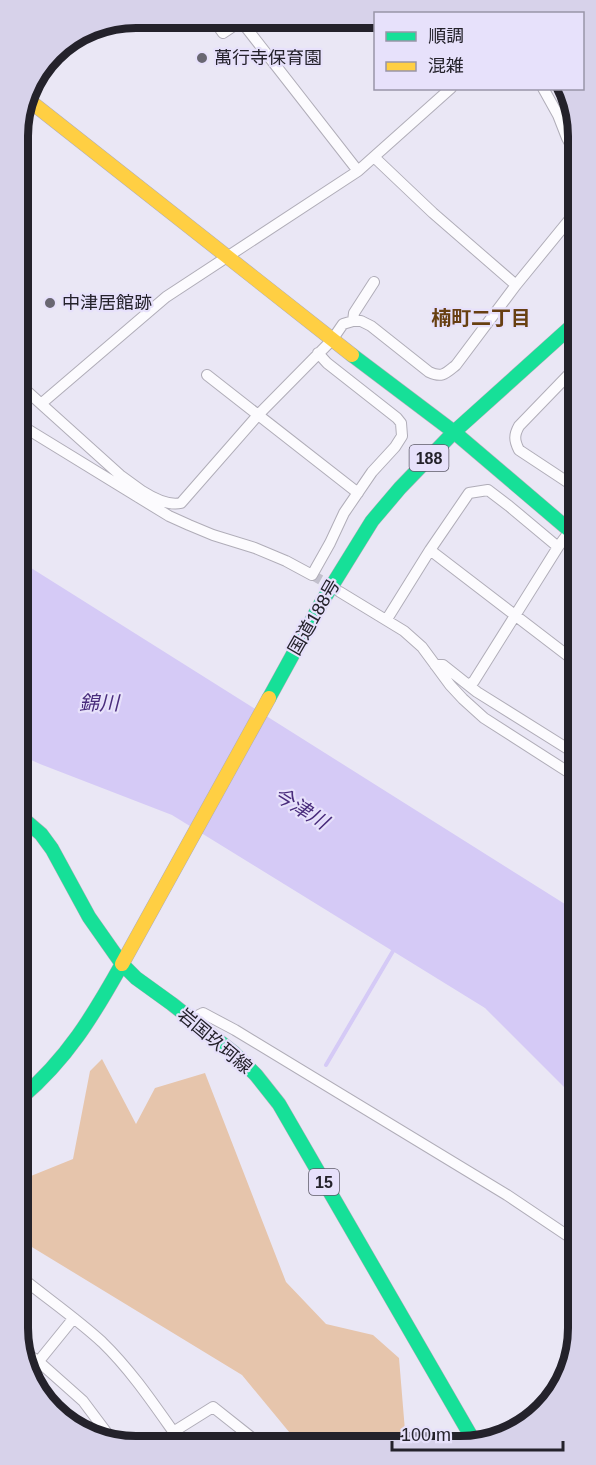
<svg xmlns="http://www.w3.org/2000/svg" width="596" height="1465" viewBox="0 0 596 1465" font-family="Helvetica,'Noto Sans JP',sans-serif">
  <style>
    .forest { fill: #e6c5ac }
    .water { fill: #d5caf6 }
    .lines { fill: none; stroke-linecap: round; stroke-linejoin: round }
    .stream { stroke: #d5caf6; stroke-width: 4 }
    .street-tunnel { stroke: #c2c0cd; stroke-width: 10; stroke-dasharray: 10 5; stroke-linecap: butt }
    .street-casing { stroke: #b0adb8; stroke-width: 12 }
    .fast-casing { stroke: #b0adb8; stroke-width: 15 }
    .slow-casing { stroke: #b0adb8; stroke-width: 15 }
    .street { stroke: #fcfbfe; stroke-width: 10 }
    .fast { stroke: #16e098; stroke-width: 14 }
    .slow { stroke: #ffcf43; stroke-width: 14 }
    .poi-dot { fill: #696772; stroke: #e7e1fb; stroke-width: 2 }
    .labels { text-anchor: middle; stroke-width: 4.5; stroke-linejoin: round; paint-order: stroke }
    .shield { fill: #e7e1fb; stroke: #5e5b69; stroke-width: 1.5 }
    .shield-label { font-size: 16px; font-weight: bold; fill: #24222b }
    .poi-label { font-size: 18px; fill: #24222b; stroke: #e7e1fb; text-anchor: start }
    .street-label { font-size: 18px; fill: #24222b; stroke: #e7e1fb }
    .neighbourhood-label { font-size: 20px; font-weight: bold; fill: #673f12; stroke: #e7e1fb }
    .water-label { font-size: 20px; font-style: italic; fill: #492c7c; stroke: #e7e1fb }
    .rim { fill: none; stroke: #24222b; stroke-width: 8 }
  </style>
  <rect width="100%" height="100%" fill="#eae7f5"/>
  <!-- forest -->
  <path class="forest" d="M102,1059l34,65 19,-36 50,-15 81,209 40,42 47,11 26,23 7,85 -107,1 -57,-69 -220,-134 -1,-61 52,-21 17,-88z"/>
  <!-- water -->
  <path class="water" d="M20,561l556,350 1,189 -92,-92 -313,-193 -132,-51 -20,-9z"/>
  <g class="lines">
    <!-- stream -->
    <path class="stream" d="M326,1065l67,-114"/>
    <!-- street-tunnel -->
    <path class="street-tunnel" d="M312,575l23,13"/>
    <!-- street casing -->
    <g class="street-casing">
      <path id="street" d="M213,19l10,14 18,-12 117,150
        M543,88l15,27 9,23 7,13
        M374,157l59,56 83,72
        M353,321h8l10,5 58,46c13,6 16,2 27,-7l60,-80 58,-71
        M575,368l-56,58c-5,9 -5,14 0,24l56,37
        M207,375l151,118
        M19,384l101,91 22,16 -4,6
        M42,403l124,-106 192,-126 93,-83
        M19,424l150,92 20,9 24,10 42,13 31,13 26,14 18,-32 14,-30 28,-41 23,-25 7,-11 -1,-13 -4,-5 -70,-55 -9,-10
        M142,491c11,7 26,15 39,12l77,-88 74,-75 11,-16 10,-3 1,-8 20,-31
        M430,550l146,112
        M340,592l64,39 18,16 28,38 13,14 21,19 92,59
        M387,619l43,-69 39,-57 19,-3 21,16 49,41
        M435,665h8l34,27 99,62
        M469,685l5,-4 84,-134 17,-23
        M191,1019l12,-6 32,17 272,165 70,47
        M22,1278c26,21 55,41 80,64 31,30 55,67 80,102
        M22,1351l16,10 45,40 33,44
        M30,1372l43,-53
        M173,1432l40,-25 43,34 1,3"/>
    </g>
    <!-- fast casing -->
    <g class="fast-casing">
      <path id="fast" d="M352,355l102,77 121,103
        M269,698l51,-93 52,-84 28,-33 54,-56 121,-109
        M20,816l21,18 11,15 37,68 33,47 14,14 36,26 62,49 22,22 23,29 196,339
        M21,1098c46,-39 72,-82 101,-134"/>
    </g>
    <!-- slow casing -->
    <g class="slow-casing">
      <path id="slow" d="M26,98l326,257
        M122,964l147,-266"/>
    </g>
    <!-- street -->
    <use href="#street" class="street"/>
    <!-- fast -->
    <use href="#fast" class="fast"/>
    <!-- slow -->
    <use href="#slow" class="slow"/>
  </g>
  <!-- markers -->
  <g class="poi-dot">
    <circle cx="202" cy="58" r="6"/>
    <circle cx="50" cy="303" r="6"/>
  </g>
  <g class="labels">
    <!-- shield labels -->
    <g class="shield">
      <rect x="409.5" y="445" width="39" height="26" rx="4.5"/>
      <rect x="309" y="1169" width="30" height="26" rx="4.5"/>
    </g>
    <g class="shield-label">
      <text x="429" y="464">188</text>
      <text x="324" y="1188">15</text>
    </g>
    <!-- poi labels -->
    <g class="poi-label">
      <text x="214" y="64">萬行寺保育園</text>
      <text x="62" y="309">中津居館跡</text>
    </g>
    <!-- street labels -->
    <g class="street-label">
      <text transform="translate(314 617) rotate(-60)" y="6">国道188号</text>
      <text transform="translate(215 1041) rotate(40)" y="6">岩国玖珂線</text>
    </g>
    <!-- neighbourhood labels -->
    <g class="neighbourhood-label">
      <text x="481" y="325">楠町二丁目</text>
    </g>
    <!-- water labels -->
    <g class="water-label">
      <text x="99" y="710">錦川</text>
      <text transform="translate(301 808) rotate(32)" y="7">今津川</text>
    </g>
  </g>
  <!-- crop -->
  <path d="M0 0H596V1465H0ZM136 28H460A108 108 0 0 1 568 136V1328A108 108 0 0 1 460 1436H136A108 108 0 0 1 28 1328V136A108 108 0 0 1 136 28Z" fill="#d7d2ea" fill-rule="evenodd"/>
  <path class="rim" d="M136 28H460A108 108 0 0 1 568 136V1328A108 108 0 0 1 460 1436H136A108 108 0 0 1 28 1328V136A108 108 0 0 1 136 28Z"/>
  <!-- legend -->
  <rect x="374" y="12" width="210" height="78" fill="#e7e1fb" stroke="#9995a8" stroke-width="1.5"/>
  <rect x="386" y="32" width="30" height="9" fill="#16e098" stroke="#9995a8" stroke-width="1.5"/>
  <text x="428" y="42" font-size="18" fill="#24222b">順調</text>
  <rect x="386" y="62" width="30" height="9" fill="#ffcf43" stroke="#9995a8" stroke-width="1.5"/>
  <text x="428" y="72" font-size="18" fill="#24222b">混雑</text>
  <!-- scale -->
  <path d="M392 1441v9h171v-9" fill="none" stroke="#24222b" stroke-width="3"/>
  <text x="401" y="1441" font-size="18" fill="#24222b" stroke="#e7e1fb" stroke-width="4.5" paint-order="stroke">100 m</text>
</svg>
